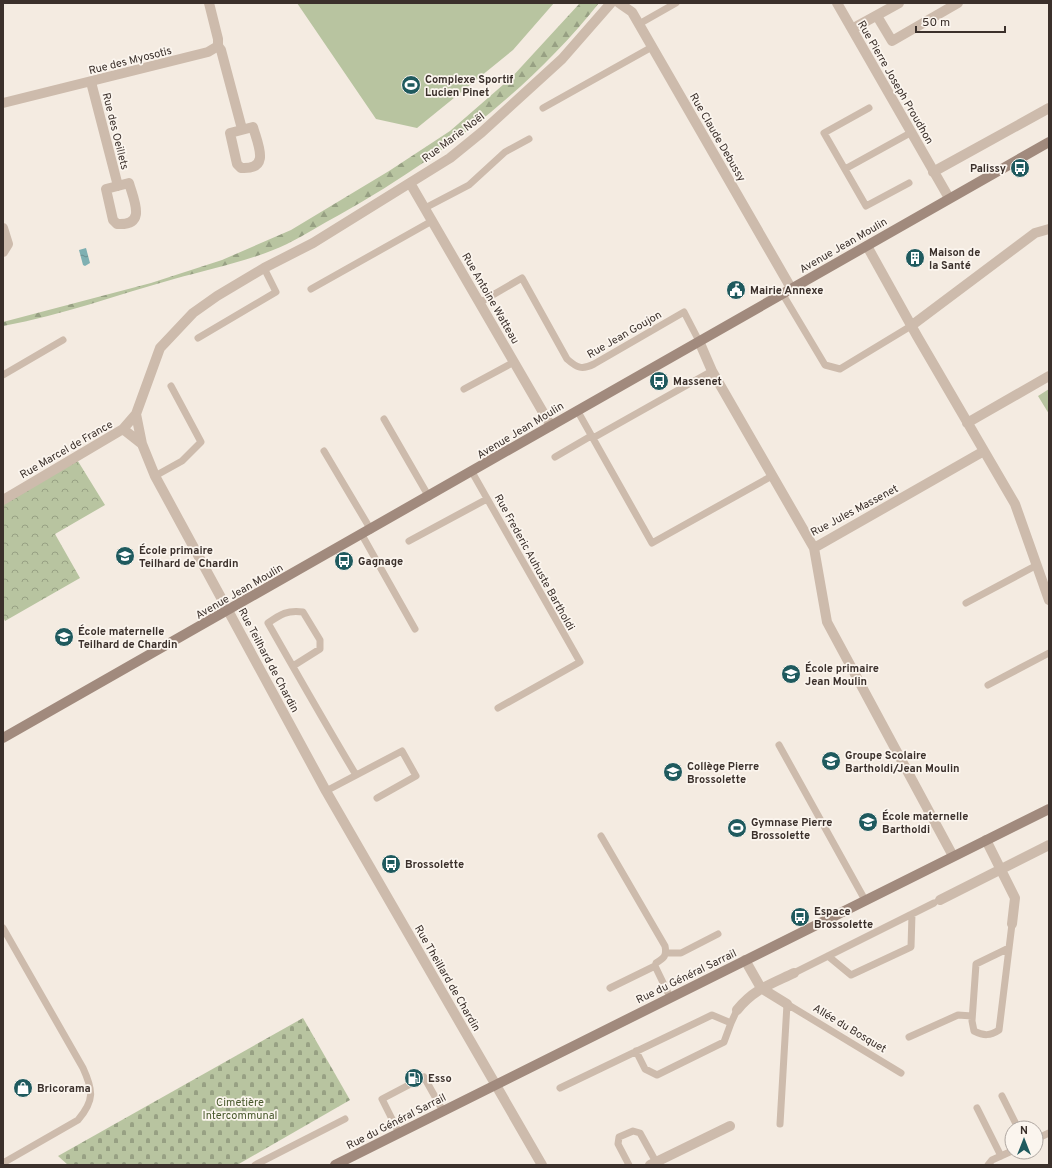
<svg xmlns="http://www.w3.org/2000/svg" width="1052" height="1168" viewBox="0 0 1052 1168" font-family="Overpass,sans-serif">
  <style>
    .forest { fill: url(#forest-firs) }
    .cemetery { fill: url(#cemetery-stones) }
    .park { fill: url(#park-crowns) }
    .pitch { fill: #b8c4a0 }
    .water { fill: url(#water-ripples) }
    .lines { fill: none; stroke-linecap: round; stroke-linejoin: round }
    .lane { stroke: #cdbbac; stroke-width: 7 }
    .street { stroke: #cdbbac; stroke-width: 10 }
    .secondary { stroke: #a18a7d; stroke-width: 10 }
    .labels { text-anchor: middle; stroke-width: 3.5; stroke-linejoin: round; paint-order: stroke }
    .street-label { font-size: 11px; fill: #3b302b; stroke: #fbf5ee }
    .poi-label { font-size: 11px; font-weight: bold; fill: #3b302b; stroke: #fbf5ee; text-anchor: start }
    .park-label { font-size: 11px; fill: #4a5a2e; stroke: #fbf5ee }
  </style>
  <defs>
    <pattern id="forest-firs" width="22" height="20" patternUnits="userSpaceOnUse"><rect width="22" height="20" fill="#b8c4a0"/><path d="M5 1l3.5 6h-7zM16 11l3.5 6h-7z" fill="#97a083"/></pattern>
    <pattern id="cemetery-stones" width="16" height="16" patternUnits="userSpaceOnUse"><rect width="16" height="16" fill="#b8c4a0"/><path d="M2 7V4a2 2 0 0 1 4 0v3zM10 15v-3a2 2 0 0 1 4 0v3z" fill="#97a083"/></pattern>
    <pattern id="park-crowns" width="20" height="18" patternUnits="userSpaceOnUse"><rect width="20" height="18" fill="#b8c4a0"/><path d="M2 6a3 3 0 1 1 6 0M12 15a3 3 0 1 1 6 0" fill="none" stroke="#97a083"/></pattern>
    <pattern id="water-ripples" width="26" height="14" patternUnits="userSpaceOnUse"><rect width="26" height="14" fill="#7fb0b2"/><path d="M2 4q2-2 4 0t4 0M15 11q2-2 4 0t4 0" fill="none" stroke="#699091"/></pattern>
  </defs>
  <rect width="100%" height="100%" fill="#f4ebe1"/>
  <!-- forest -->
  <path class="forest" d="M580,3h19c-70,88 -162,157 -260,212 -17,9 -34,20 -52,29 -33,16 -77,25 -113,35 -58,16 -111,36 -171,47v-4l148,-39 71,-23 69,-30 98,-59 61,-40 61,-53z"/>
  <!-- cemetery -->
  <path class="cemetery" d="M303,1018l47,82 -113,65h-169l-10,-9z"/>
  <!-- park -->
  <path class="park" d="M76,458l29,47 -50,29 25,44 -75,43 -2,-4v-116z"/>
  <!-- pitch -->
  <path class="pitch" d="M297,3h257l-41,47 -96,78 -41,-9z
    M1049,389v25l-11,-18z"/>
  <!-- water -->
  <path class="water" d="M86,248l4,15 -5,3 -2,-1 -4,-15z"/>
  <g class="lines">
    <!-- lane -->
    <path class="lane" d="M639,24l37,-21
      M543,108l109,-61
      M869,108l-45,25 42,73 43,-23
      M845,169l67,-37
      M425,208l44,-23 36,-33 24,-13
      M311,289l121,-68
      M782,293l43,72 15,4 71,-43
      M479,303l43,-25 45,81c10,9 15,11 27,5l90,-52 15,29
      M198,338l78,-46 -12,-24
      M3,375l60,-35
      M464,389l50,-27
      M577,410l75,133 120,-67
      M384,419l45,78
      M593,438l119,-67
      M324,451l47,79
      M555,457l36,-21
      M472,472l108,190 -82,46
      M155,476l27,-15 19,-19 -30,-56
      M362,535l53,94
      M409,541l78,-42
      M966,603l71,-38
      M293,666l27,-17v-9l-17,-28c-16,-2 -22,2 -35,11 29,51 58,102 88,152
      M988,685l61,-32
      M779,745l86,155
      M326,791l76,-40 14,25 -39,22
      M601,836l64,110c2,10 -1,12 -9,17l-1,3 15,31
      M3,928l80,140c10,22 12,32 -5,52l-75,43
      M1009,948l-33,16 -4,57 2,10c10,5 16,5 25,-1l13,-106
      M666,953h15l37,-19
      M828,956l23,19 60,-28 1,-33
      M794,973l140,-70
      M610,988l45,-22
      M909,1037l49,-22 14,1
      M636,1051l9,18 12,6 67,-33 7,-19
      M560,1088l152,-73 19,8 6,-13
      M1002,1096l16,32
      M977,1108l24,48
      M780,1124l7,-120 114,69
      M399,1133l-17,-34 42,-22 19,34
      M1036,1139l13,-6
      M255,1165l90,-46
      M629,1165l-11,-21 1,-7 14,-6 7,2 16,29
      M988,1165l4,-5 20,-9"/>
    <!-- street -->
    <path class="street" d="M619,3l13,9 159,276
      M837,3l112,195
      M877,16l15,25 66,-38
      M852,29l47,-26
      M218,46l3,4 21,79
      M91,82l27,104
      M3,103l205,-51 10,-6v-7l-9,-36
      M253,127c5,18 18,43 -12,41l-4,-4 -7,-31z
      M933,172l116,-64
      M129,183c5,18 18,43 -12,41l-4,-4 -7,-31z
      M410,183l141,243
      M3,228l5,16 -5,8
      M867,246l50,90 98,168 34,96
      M911,326l124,-93 14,-4
      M699,341l13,30 102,177 13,74 126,234
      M136,414l6,30 13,32 171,315 216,374
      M967,423l82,-47
      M123,429l19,15
      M3,500l120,-71 13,-15 24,-66 33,-35 24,-17 47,-28 49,-25 137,-85 32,-26 80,-73 49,-56
      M814,548l170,-97
      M986,840l29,58 -3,26
      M940,900l109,-55
      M745,960l16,28 26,16
      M737,1010c17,-21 34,-26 57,-37
      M650,1165l80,-39"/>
    <!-- secondary -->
    <path class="secondary" d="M3,738l1046,-596
      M335,1165l714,-356"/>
  </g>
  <!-- icons -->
  <defs>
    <g id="stadium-disc" transform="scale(1)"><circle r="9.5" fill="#1f5a5e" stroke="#fbf5ee"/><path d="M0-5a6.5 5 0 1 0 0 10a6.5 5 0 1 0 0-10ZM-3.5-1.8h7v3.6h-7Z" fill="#fff"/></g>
    <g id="bus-disc" transform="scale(1)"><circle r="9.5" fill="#1f5a5e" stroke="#fbf5ee"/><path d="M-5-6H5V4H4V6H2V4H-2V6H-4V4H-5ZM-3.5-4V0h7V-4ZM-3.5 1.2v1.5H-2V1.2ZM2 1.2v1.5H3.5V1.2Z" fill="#fff"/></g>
    <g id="building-disc" transform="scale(1)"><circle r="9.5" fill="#1f5a5e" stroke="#fbf5ee"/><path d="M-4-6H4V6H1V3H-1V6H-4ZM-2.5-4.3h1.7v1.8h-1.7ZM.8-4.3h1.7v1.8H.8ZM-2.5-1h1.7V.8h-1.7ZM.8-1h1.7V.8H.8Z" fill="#fff"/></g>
    <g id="civic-disc" transform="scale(1)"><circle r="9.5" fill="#1f5a5e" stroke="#fbf5ee"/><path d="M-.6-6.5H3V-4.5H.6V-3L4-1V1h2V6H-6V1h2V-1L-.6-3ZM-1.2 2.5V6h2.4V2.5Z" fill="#fff"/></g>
    <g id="school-disc" transform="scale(1)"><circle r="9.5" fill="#1f5a5e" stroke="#fbf5ee"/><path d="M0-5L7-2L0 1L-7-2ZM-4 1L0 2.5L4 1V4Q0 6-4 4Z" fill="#fff"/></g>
    <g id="fuel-disc" transform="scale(1)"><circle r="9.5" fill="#1f5a5e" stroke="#fbf5ee"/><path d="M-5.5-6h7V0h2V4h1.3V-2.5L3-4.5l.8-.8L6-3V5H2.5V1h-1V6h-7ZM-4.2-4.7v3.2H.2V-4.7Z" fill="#fff"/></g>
    <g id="shop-disc" transform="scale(1)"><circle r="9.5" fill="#1f5a5e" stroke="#fbf5ee"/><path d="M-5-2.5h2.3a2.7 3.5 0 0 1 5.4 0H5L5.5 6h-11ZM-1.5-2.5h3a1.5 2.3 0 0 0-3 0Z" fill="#fff"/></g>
  </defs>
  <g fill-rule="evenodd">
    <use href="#stadium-disc" x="411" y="85"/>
    <use href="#bus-disc" x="1020" y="168"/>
    <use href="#building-disc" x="915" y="258"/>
    <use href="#civic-disc" x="736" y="290"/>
    <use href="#bus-disc" x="659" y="381"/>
    <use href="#school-disc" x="125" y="556"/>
    <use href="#bus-disc" x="344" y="561"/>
    <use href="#school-disc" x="64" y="637"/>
    <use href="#school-disc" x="791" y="674"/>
    <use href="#school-disc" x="831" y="761"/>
    <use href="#school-disc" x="673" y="772"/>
    <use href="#school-disc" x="868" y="822"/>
    <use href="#stadium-disc" x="737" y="828"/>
    <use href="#bus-disc" x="391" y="864"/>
    <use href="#bus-disc" x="800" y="917"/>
    <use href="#fuel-disc" x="414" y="1078"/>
    <use href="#shop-disc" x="23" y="1088"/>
  </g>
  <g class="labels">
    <!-- street labels -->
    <g class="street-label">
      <text transform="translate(130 60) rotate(-14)" y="4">Rue des Myosotis</text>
      <text transform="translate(896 82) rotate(60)" y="4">Rue Pierre Joseph Proudhon</text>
      <text transform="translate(116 131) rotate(76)" y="4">Rue des Oeillets</text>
      <text transform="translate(453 137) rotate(-37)" y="4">Rue Marie Noël</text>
      <text transform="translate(718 137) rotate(60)" y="4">Rue Claude Debussy</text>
      <text transform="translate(843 245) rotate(-30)" y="4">Avenue Jean Moulin</text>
      <text transform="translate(491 298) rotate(60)" y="4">Rue Antoine Watteau</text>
      <text transform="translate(624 334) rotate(-30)" y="4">Rue Jean Goujon</text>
      <text transform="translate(520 430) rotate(-31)" y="4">Avenue Jean Moulin</text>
      <text transform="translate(66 449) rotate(-30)" y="4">Rue Marcel de France</text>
      <text transform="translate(854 510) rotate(-28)" y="4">Rue Jules Massenet</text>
      <text transform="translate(535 562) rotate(61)" y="4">Rue Frederic Auhuste Bartholdi</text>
      <text transform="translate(239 591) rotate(-30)" y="4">Avenue Jean Moulin</text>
      <text transform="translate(269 660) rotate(62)" y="4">Rue Teilhard de Chardin</text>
      <text transform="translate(686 976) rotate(-26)" y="4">Rue du Général Sarrail</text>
      <text transform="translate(448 978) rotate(60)" y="4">Rue Theillard de Chardin</text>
      <text transform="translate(850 1028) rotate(31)" y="4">Allée du Bosquet</text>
      <text transform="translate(396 1121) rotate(-27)" y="4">Rue du Général Sarrail</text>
    </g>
    <!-- poi labels -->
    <g class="poi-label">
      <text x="425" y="83">Complexe Sportif<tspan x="425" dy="13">Lucien Pinet</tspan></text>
      <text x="1006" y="172" text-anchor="end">Palissy</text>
      <text x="929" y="256">Maison de<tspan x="929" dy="13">la Santé</tspan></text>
      <text x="750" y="294">Mairie Annexe</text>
      <text x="673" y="385">Massenet</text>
      <text x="139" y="554">École primaire<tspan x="139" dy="13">Teilhard de Chardin</tspan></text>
      <text x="358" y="565">Gagnage</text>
      <text x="78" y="635">École maternelle<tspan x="78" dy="13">Teilhard de Chardin</tspan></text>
      <text x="805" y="672">École primaire<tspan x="805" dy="13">Jean Moulin</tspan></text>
      <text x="845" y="759">Groupe Scolaire<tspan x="845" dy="13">Bartholdi/Jean Moulin</tspan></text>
      <text x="687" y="770">Collège Pierre<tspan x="687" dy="13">Brossolette</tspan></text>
      <text x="882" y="820">École maternelle<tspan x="882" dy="13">Bartholdi</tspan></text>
      <text x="751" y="826">Gymnase Pierre<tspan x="751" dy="13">Brossolette</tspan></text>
      <text x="405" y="868">Brossolette</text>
      <text x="814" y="915">Espace<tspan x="814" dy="13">Brossolette</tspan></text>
      <text x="428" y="1082">Esso</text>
      <text x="37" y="1092">Bricorama</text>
    </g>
    <!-- park labels -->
    <g class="park-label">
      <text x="240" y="1106">Cimetière<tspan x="240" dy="13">Intercommunal</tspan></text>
    </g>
  </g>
  <!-- border -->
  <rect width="1052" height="1168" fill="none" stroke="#3b302b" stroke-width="8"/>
  <!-- north arrow -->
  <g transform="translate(1024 1140)"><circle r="19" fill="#fbf5ee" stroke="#aea6a0"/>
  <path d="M0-3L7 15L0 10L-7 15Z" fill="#1f5a5e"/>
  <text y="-6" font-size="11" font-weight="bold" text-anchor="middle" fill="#3b302b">N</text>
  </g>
  <!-- scale -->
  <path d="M916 26v6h89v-6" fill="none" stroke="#3b302b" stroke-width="2"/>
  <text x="922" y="26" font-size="12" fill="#3b302b" stroke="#fbf5ee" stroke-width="3" paint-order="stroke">50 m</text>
</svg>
